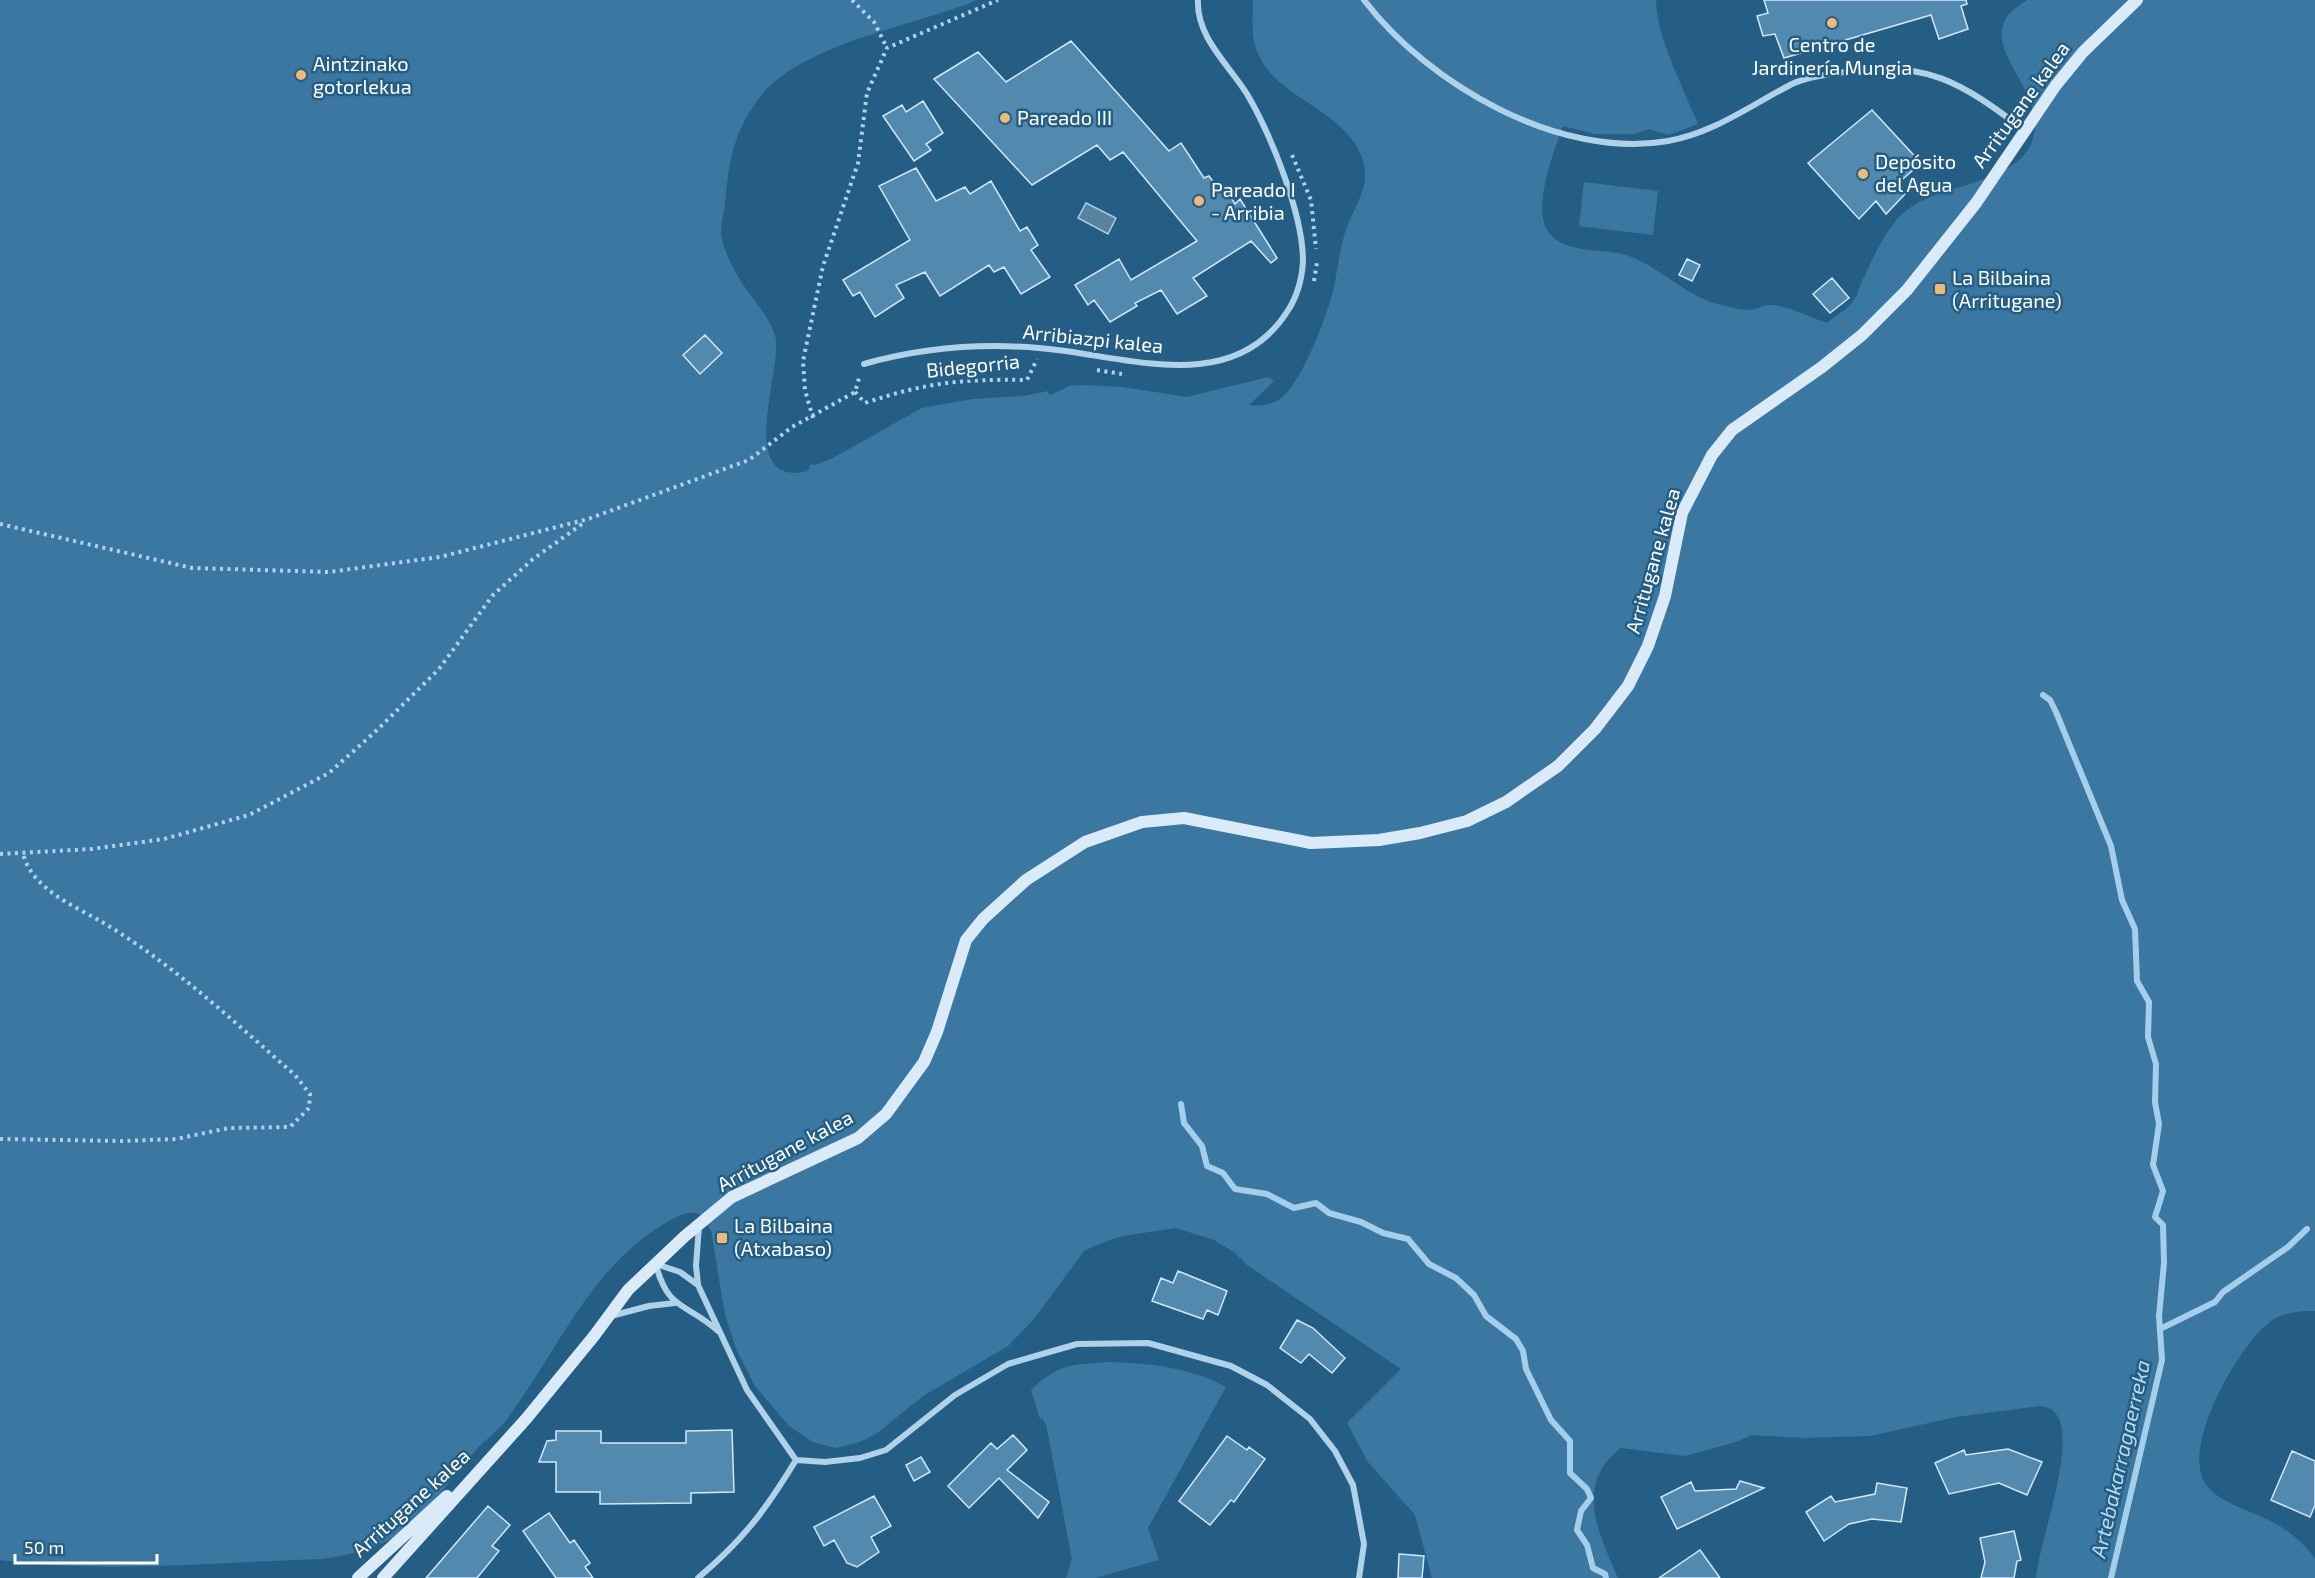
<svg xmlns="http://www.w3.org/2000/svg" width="2315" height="1578" viewBox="0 0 2315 1578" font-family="'Exo 2',sans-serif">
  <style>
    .green { fill: #3a78a2 }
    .water { fill: #5a829c; stroke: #a4cee9; stroke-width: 1.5 }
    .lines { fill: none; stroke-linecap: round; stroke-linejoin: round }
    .stream { stroke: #a4cee9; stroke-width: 6 }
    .building { fill: #5289af; stroke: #d3e8f6; stroke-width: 1.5 }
    .path { stroke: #b0d2e8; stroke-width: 4; stroke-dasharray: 3 4.5; stroke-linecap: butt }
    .street { stroke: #b0d2e8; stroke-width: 6 }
    .secondary { stroke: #daebf7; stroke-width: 12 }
    .poi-dot { fill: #f1ba74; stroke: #255e85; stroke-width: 2 }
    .labels { text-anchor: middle; stroke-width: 5; stroke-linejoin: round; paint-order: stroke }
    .poi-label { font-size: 20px; fill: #fff; stroke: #255e85; text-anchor: start }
    .street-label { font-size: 20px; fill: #fff; stroke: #255e85 }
    .water-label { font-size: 21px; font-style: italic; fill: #bbdbef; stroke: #255e85 }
  </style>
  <rect width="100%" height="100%" fill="#255e85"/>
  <!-- green -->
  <path class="green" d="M0,0h977c-64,27 -179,43 -220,101 -25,35 -28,62 -32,103 -1,8 -4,18 -4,27 0,13 9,31 15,42 11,21 32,40 39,62 9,32 -42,154 33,136l2,-7 5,1 16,-6 91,-51 51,-9 50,-3 26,-5 -1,3 3,1 18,-9 12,-1 42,2 64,10 81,-20 6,4 -25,24c10,2 22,0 31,-6 21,-15 43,-75 51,-100 6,-21 7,-42 13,-63 8,-28 30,-50 17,-81 -20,-49 -91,-57 -106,-110 -4,-14 -2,-30 -2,-45h403c1,39 27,87 42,124l-29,11 -20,-6 -15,5h-39l-32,-8c-9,25 -29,76 -17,102 14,28 58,19 83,28 32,12 56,39 88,48 10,2 22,6 32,6 7,0 14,-5 22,-5 14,0 41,13 56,18 8,-7 21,-14 27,-23 4,-5 5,-12 7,-17 14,-27 26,-62 53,-78 31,-19 99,-24 116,-59 23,-47 -41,-87 -26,-124 4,-10 15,-16 23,-22h288v1311c-15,0 -31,1 -44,10 -32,23 -93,129 -64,165 13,16 36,22 55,31 21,9 40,23 53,42v19h-279c3,-36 42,-136 20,-164 -4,-6 -10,-7 -16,-8l-84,11 -86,19 -67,2 -52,-3 -15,7 -51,14 -64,-8c-48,36 -22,86 -3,130h-186l-17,-63 -47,-53 -21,-39 54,-54 -154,-104 -13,-13 -20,-12 -38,-12 -54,8 -23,8 -15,7 -50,68 -26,27 -85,50 -47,38 -16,8 -25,6 -22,-6 -24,-16 -34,-40 -18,-35 -12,-36 -14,-85 -12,-16c-13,-5 -26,5 -37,11 -72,45 -104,124 -152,190 -9,14 -24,24 -35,36 -24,25 -44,60 -73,81 -24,17 -52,23 -81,27 -107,3 -214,15 -321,1z
    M1584,182l74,9 -5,44 -74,-9z
    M1108,1362c40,1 81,5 118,25l-78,141 11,32 -64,18h-29l6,-19 -26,-135 -4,-6 -2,1 -9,-29c29,-27 39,-25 77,-28z"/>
  <!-- water -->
  <path class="water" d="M1086,203l30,15 -8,16 -30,-16z"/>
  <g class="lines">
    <!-- stream -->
    <path class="stream" d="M2043,695l7,5 6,12 55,134 11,54 13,29 2,52 12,21 -1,35 8,27 -1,38 4,22 -6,41 10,26 -8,26 8,8 1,38 -5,53 3,44 -51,218
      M1181,1104l3,19 18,23 5,20 16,7 12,16 32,5 27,14 22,-5 13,10 32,9 22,11 25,6 21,25 27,14 18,17 12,21 30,23 7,12 3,18 25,51 19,21v32l17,16 4,9 -10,13 -4,19 10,15 6,23 12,6 1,4
      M2160,1329l55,-27 8,-10 65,-45 19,-18"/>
  </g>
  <!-- building -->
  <path class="building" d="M1764,0h202l1,4 -6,2 7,23 -29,10 -8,-24 -147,43 -9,-24 -12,2 -6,-20 11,-3z
    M1071,41l98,110 12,-8 23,35 5,-2 10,14 6,-3 10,17 5,-5 37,59 -6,5 -20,-22 -58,37 14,18 -30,18 -16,-24 -26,13 2,3 -27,16 -16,-22 -6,5 -13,-20 44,-26 12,21 66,-39 -74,-89 -13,8 -13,-15 -65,40 -98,-106 44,-27 28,30z
    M923,101l20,32 -17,11 5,6 -17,11 -31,-45 19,-11 4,7z
    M1872,110l49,53 -25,22 9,9 -19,20 -10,-13 -17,18 -51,-56z
    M916,168l20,33 29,-14 5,7 21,-13 29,50 7,-4 11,18 -7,5 19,27 -29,17 -17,-27 -10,5 -5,-7 -49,31 -15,-24 -29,13 8,13 -29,19 -15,-25 -7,4 -10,-16 67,-40 -31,-54z
    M1687,259l13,6 -8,16 -13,-6z
    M1832,278l17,20 -19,15 -17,-19z
    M705,335l17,18 -22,21 -17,-19z
    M1178,1271l49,20 -9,24 -11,-5 -4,9 -51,-18 9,-23 12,5z
    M1297,1320l16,8 32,30 -13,15 -23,-19 -8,9 -21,-15z
    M732,1430l2,62 -43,1v10l-91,1v-12h-44v-30h-17l8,-21 9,-1v-9h45v12h85v-12z
    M1013,1435l14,15 -20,20 42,32 -11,16 -39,-40 -30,30 -21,-22 43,-43 6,6z
    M1227,1436l20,14 2,-3 16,12 -31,43 -3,-2 -21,25 -31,-24z
    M2008,1449l34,13 -15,33 -28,-12 -50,11 -14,-31 29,-13 2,5z
    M2292,1451l23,10v44l-5,12 -39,-17z
    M921,1457l9,15 -16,9 -8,-16z
    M1740,1481l24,7 -87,41 -16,-32 30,-15 4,9 41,-2z
    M1877,1483l30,5 -6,34 -29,-3 -23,5 -25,17 -18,-29 25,-16 4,6 40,-8z
    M874,1496l17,30 -20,11 8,15 -22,15 -10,-4 -13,-23 -10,6 -10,-19z
    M488,1506l22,19 -18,21 7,5 -22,27h-51z
    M549,1513l21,30 4,-3 16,23 -5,4 8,11h-37l-33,-47z
    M2014,1531l7,29 -4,1 -3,17h-33l4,-16 -5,-24z
    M1700,1550l20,28h-61z
    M1399,1554l25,2 -2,22h-24z"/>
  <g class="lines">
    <!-- path -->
    <path class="path" d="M852,0l22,22 13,26
      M1292,155l19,45 5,49
      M1314,281l3,-19
      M1097,370l25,4
      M855,392l10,11c62,-21 98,-24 162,-23l10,-21
      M813,418l-8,-28 -2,-29 20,-95 35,-103 9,-70 20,-45 111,-48
      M0,524l192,44 137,4 111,-15 148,-38 161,-59 43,-33 63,-35 5,-17
      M0,854l92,-5 72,-10 85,-24 80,-42 47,-42 63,-62 54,-74 40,-36 52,-37
      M0,1139l122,2 54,-2 53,-11 61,-1 19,-19 1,-14 -15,-19c-62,-54 -122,-111 -193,-153 -30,-17 -71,-34 -79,-69"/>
    <!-- street -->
    <path class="street" d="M1364,0c64,84 195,160 304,141 46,-8 83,-36 124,-57 15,-7 36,-10 53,-12 80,-13 117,11 178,57
      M864,364c57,-16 116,-21 175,-16 81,6 192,51 248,-36 10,-15 15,-33 16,-51 0,-47 -32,-126 -56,-167 -18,-29 -51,-57 -49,-94
      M656,1264l24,8 18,13 49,105 49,70 29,2 35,-4 26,-8 69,-55 53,-31 69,-20 71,-1 83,23 36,19 43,34 25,32 18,34 11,59 -5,34
      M656,1265c12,46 31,38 62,66
      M698,1284l-2,-18 3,-40
      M611,1316l38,-10 26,-3
      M698,1578c45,-38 67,-67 98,-118"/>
    <!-- secondary -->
    <path class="secondary" d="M358,1578l89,-82
      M383,1578l143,-159 68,-83 34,-46 57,-54 47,-39 126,-59 28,-24 38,-52 13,-30 29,-92 17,-21 43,-39 59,-38 57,-20 42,-4 127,25 68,-3 41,-7 47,-12 39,-19 52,-36 37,-37 33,-43 20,-40 17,-50 17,-83 30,-58 20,-25 90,-63 40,-32 45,-45 69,-87 80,-118 27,-33 54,-52"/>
  </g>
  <!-- markers -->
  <g class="poi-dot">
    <circle cx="1832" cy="23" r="6"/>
    <circle cx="301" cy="75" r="6"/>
    <circle cx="1005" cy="118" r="6"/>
    <circle cx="1863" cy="174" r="6"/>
    <circle cx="1199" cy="201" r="6"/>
    <rect x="1934" y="283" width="12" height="12" rx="3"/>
    <rect x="716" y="1232" width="12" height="12" rx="3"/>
  </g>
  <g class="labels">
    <!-- poi labels -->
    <g class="poi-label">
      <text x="1832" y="52" text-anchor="middle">Centro de<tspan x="1832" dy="23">Jardinería Mungia</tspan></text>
      <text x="313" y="71">Aintzinako<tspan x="313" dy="23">gotorlekua</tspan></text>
      <text x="1017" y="125">Pareado III</text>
      <text x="1875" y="169">Depósito<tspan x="1875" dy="23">del Agua</tspan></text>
      <text x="1211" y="197">Pareado I<tspan x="1211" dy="23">- Arribia</tspan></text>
      <text x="1952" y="285">La Bilbaina<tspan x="1952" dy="23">(Arritugane)</tspan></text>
      <text x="734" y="1233">La Bilbaina<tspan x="734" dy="23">(Atxabaso)</tspan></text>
    </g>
    <!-- street labels -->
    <g class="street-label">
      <text transform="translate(2021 105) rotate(-54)" y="7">Arritugane kalea</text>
      <text transform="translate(1093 339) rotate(6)" y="7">Arribiazpi kalea</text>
      <text transform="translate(973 366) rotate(-6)" y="7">Bidegorria</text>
      <text transform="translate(1653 561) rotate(-74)" y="7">Arritugane kalea</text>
      <text transform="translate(785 1151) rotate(-28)" y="7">Arritugane kalea</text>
      <text transform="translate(411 1503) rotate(-42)" y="7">Arritugane kalea</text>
    </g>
    <!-- water labels -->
    <g class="water-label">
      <text transform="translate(2121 1459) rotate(-77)" y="7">Artebakarragaerreka</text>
    </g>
  </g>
  <!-- scale -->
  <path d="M15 1554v9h142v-9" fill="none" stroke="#ffffff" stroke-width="3"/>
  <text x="24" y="1554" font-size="18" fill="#ffffff" stroke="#255e85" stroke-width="4.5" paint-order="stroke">50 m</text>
</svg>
